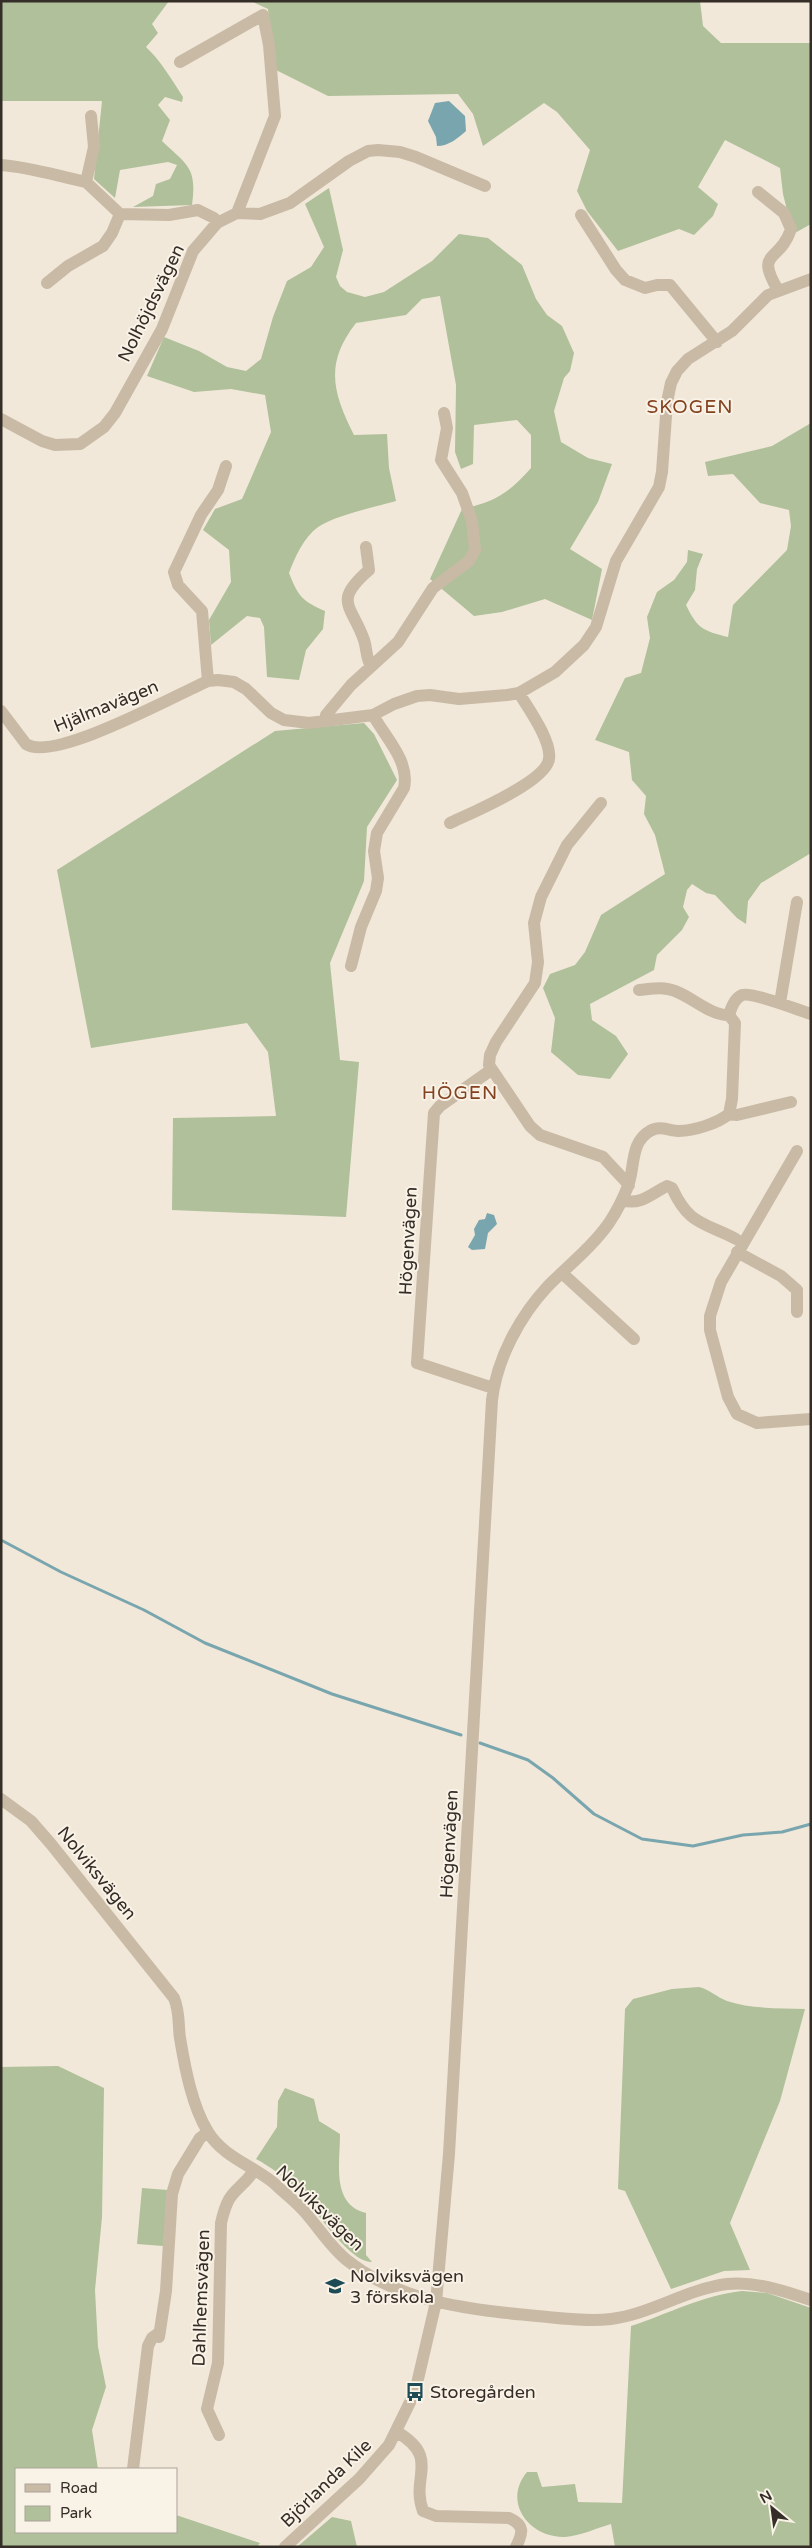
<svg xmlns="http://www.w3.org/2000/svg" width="812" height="2548" viewBox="0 0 812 2548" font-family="'Varela Round',sans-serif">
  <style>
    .green { fill: #afc09a }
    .water { fill: #79a6ae }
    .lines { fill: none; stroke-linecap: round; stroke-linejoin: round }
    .stream { stroke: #79a6ae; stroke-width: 3 }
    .minor { stroke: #c9baa6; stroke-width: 12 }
    .labels { text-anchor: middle; stroke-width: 4; stroke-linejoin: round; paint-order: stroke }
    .street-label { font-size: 18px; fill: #352d27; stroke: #f9f2e6 }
    .poi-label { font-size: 18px; fill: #352d27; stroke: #f9f2e6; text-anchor: start }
    .neighbourhood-label { font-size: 19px; letter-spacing: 1px; fill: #834220; stroke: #f9f2e6 }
  </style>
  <rect width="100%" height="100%" fill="#f1e8d9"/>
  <!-- green -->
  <path class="green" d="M1,1h168l-17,23 6,9 -12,14c15,14 26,33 37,50l-1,5 -17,-5 -7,8 12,15 -8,21c26,25 35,26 30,64l-59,2 20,-11 3,-12 14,-5 7,-14 -9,-3 -48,8 -5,28 -21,-19 8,-78h-101z
    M251,1h449l3,25 18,17h90v181l-18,10 -10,-40 -3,-26 -55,-28 -27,47 20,17 -5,12 -19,19 -15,-6 -61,22 -31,-40 -10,-20 13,-41 -33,-38 -13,-9 -61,43 -10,-32 -15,-20 -130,2 -54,-27 -6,-60z
    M329,188l14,62 -7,27 4,9 7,6 18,5 19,-5 48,-31 27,-27 29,4 34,27 14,34 11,16 15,11 12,27 -4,18 -6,7 -10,33 7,31 27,16 24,6 -14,38 -28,47 32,20 -10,51 -47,-21 -43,13 -28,4 -44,-37 32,-70c33,-7 47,-16 69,-41v-33l-14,-15 -43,5 -1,39 -12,5 -6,-17 1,-67 -16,-89 -18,3 -16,16 -50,8c-32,41 -23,70 -2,112l33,-1 2,34 7,33c-21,6 -60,14 -78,26 -14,10 -23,30 -29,46 9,23 13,28 36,38l-2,18 -17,21 -7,30 -32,-3 -3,-50 -4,-9 -13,-2 -36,29 -2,-25 22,-38 -2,-32 -26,-20 12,-21 27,-10 29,-67 -6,-37 -34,-6 -37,3 -47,-16 17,-39 35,14 28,16 19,4 15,-12 12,-42 14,-36 24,-14 13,-20 -19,-43z
    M811,423v430l-50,30 -13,18 -2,23 -9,-6 -22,-23 -9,-2 -14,-9 -5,6 -4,17 6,10 -7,13 -25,25 -3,15 -64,34 2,16 24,16 12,18 -18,25 -32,-4 -27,-23 4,-34 -12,-30 7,-14 25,-9 10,-13 16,-37 64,-41 -10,-39 -11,-21 2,-18 -14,-16 -3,-28 -34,-12 30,-62 16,-5 9,-35 -3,-21 10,-25 17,-12 13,-18 1,-12 15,4 -6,15 -2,21 -9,15c11,23 17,26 42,32l5,-32 54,-55 4,-24 -2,-16 -29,-7 -27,-29 -25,2 -3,-14 67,-16z
    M364,723l10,11 23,46 -30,47 -3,54 -34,82 10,97 19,2 -13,155 -174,-7 1,-92 103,-2 -8,-64 -21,-29 -156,25 -34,-178 218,-139z
    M699,1987c12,3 17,10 28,14 24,8 52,7 78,8l-25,92 -50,122 20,47 -26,1 -53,18 -46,-98 -7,-2 7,-180 8,-10 39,-10z
    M58,2066l46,22 -2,129 -7,73 3,57 8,40 -14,43 6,39h-82v63h160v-17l84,28 -3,4h-256v-480z
    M285,2088l29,11 5,22 21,13c0,30 -9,70 26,79v42l6,7c-23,1 -59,-57 -76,-73 -12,-12 -25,-22 -40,-30l21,-32 1,-26z
    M142,2188l26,2 -5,56 -26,-2z
    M742,2291l25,2 44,15v239h-196l-4,-23c-14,4 -31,12 -46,13 -36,1 -63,-35 -38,-65h10l5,15 33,-3 3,18 44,1 9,-177c37,-12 72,-31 111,-35z
    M332,2517l19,4 6,26h-60z"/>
  <!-- water -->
  <path class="water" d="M449,101l16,15 1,15c-8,7 -17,15 -29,15l-1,-9 -8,-16 7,-18z
    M487,1213l7,2 3,9 -9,9 -3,16 -13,1 -4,-3 7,-12 -1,-6 5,-9 6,-1z"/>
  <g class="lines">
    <!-- stream -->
    <path class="stream" d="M1,1540l60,32 83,38 61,33 127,51 129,41
      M480,1743l48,17 25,18 41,36 48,25 51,7 50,-11 39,-3 29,-8"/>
    <!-- minor -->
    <path class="minor" d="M180,62l83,-47 6,30 6,71 -38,97
      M91,116l3,31 -8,35 34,32
      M1,165c29,2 56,11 85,17
      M758,192l26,21 7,16c-11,34 -37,21 -13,61
      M581,215l35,55 9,10 20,8 12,-3h13l47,57
      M47,283l21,-17 35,-20 9,-13 8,-19 49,1 29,-5 16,8 3,5
      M1,419l41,22 13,4 25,-1 24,-17 11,-14 47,-84 31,-78 24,-28 20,-10 23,1 30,-11 59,-42 19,-10 10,-1 22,2 16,5 69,29
      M366,547l3,23c-37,32 -17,35 -5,70 3,9 2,19 7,26
      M208,681l-6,-70 -24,-26 -4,-13 27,-57 17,-25 8,-24
      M1,711l25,33c27,19 150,-49 182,-63l10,-1 16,2 12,7 25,24 13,7 25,3 64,-8 21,-11 23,-8 13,-1 29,4 48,-4 12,-2 36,-21 29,-27 12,-18 20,-66 43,-74 3,-15 5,-70 4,-19 6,-12 11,-12 44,-28 36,-36 43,-16
      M327,720l-1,-5 25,-30 47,-43 35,-54 36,-27 6,-11 -3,-29 -10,-28 -21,-33 6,-32 -3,-15
      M601,803l-34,42 -26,52 -7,26 4,39 -3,21 -39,59 -6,13 -1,10 41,61 10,9 63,22 26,28
      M450,823c21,-10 96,-41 99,-64 3,-18 -21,-51 -30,-66
      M351,966l10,-39 15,-36 2,-13 -4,-27 3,-18 27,-45c6,-27 -19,-51 -31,-73
      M639,990c12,-1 24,-4 36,1 17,6 36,25 54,24
      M780,1003l17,-101
      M491,1070l-51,36 -6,7 -17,250 76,25
      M729,1114l8,1 54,-13
      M797,1151l-76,131 -11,34v14l18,67 9,17 20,9 54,-4
      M622,1200c18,6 29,-6 45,-14l5,2c17,37 31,34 64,51
      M737,1252l44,24 16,14v22
      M562,1273l72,66
      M1,1799l30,22 20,23 123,154c6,14 4,27 6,40 5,30 12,68 28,94 15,25 46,34 67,52 9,9 19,16 27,25 16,17 28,38 46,52 53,42 125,49 189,55 24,2 50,6 74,3 40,-5 76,-30 116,-35 29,-3 57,7 84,16
      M159,2337l7,-46 6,-97 6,-20 22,-36 8,-6
      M397,2432c44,26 13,45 26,79l13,5 73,2c16,7 14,15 7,29
      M219,2435l-12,-26 11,-46 3,-140c8,-35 15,-28 33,-52
      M133,2469l15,-123 4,-8 7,-5
      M285,2547l74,-68 30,-34 26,-53 21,-90 13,-148 43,-754c5,-42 28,-84 56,-114 21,-21 44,-39 61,-63 8,-12 14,-24 19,-37 7,-18 2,-44 22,-55 10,-6 19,0 29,0 15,0 39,-8 50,-17l3,-15 3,-76 -6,-8c2,-7 6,-17 13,-20 11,-3 56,15 69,19"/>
  </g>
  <!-- icons -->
  <defs>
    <g id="school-bare" transform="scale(1.5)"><path d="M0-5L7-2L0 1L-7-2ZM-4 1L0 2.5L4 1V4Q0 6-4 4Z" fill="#1d4c56" stroke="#f9f2e6" stroke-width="2.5" paint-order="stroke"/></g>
    <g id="bus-bare" transform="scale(1.5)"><path d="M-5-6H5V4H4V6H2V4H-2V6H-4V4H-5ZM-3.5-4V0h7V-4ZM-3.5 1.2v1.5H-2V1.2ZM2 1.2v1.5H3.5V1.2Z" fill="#1d4c56" stroke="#f9f2e6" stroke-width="2.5" paint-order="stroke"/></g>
  </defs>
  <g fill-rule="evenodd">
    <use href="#school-bare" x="335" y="2286"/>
    <use href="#bus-bare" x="415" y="2392"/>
  </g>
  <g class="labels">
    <!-- street labels -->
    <g class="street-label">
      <text transform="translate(151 303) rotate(-64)" y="6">Nolhöjdsvägen</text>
      <text transform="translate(106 706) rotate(-22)" y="6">Hjälmavägen</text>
      <text transform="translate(408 1241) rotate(-87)" y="6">Högenvägen</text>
      <text transform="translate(449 1844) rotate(-87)" y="6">Högenvägen</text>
      <text transform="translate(97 1873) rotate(51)" y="6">Nolviksvägen</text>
      <text transform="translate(320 2208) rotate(44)" y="6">Nolviksvägen</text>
      <text transform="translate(201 2298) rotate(-88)" y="6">Dahlhemsvägen</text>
      <text transform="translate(326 2483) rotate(-44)" y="6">Björlanda Kile</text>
    </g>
    <!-- poi labels -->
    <g class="poi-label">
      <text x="350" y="2282">Nolviksvägen<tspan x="350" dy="21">3 förskola</tspan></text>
      <text x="430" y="2398">Storegården</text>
    </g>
    <!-- neighbourhood labels -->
    <g class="neighbourhood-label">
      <text x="690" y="413">SKOGEN</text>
      <text x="460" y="1099">HÖGEN</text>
    </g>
  </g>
  <!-- border -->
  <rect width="812" height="2548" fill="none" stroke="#352d27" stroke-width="5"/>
  <!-- legend -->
  <rect x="15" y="2468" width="162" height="65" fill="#f9f2e6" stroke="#aba39a"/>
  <rect x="25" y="2484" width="25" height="8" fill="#c9baa6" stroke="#aba39a"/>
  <text x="60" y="2493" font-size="15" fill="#352d27">Road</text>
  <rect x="25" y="2506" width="25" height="15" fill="#afc09a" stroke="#aba39a"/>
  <text x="60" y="2518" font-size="15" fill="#352d27">Park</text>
  <!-- north arrow -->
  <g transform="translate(772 2508) rotate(331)" stroke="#f9f2e6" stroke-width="4" paint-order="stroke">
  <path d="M0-4L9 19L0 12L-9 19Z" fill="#352d27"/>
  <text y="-8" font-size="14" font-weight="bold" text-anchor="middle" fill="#352d27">N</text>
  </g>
</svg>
